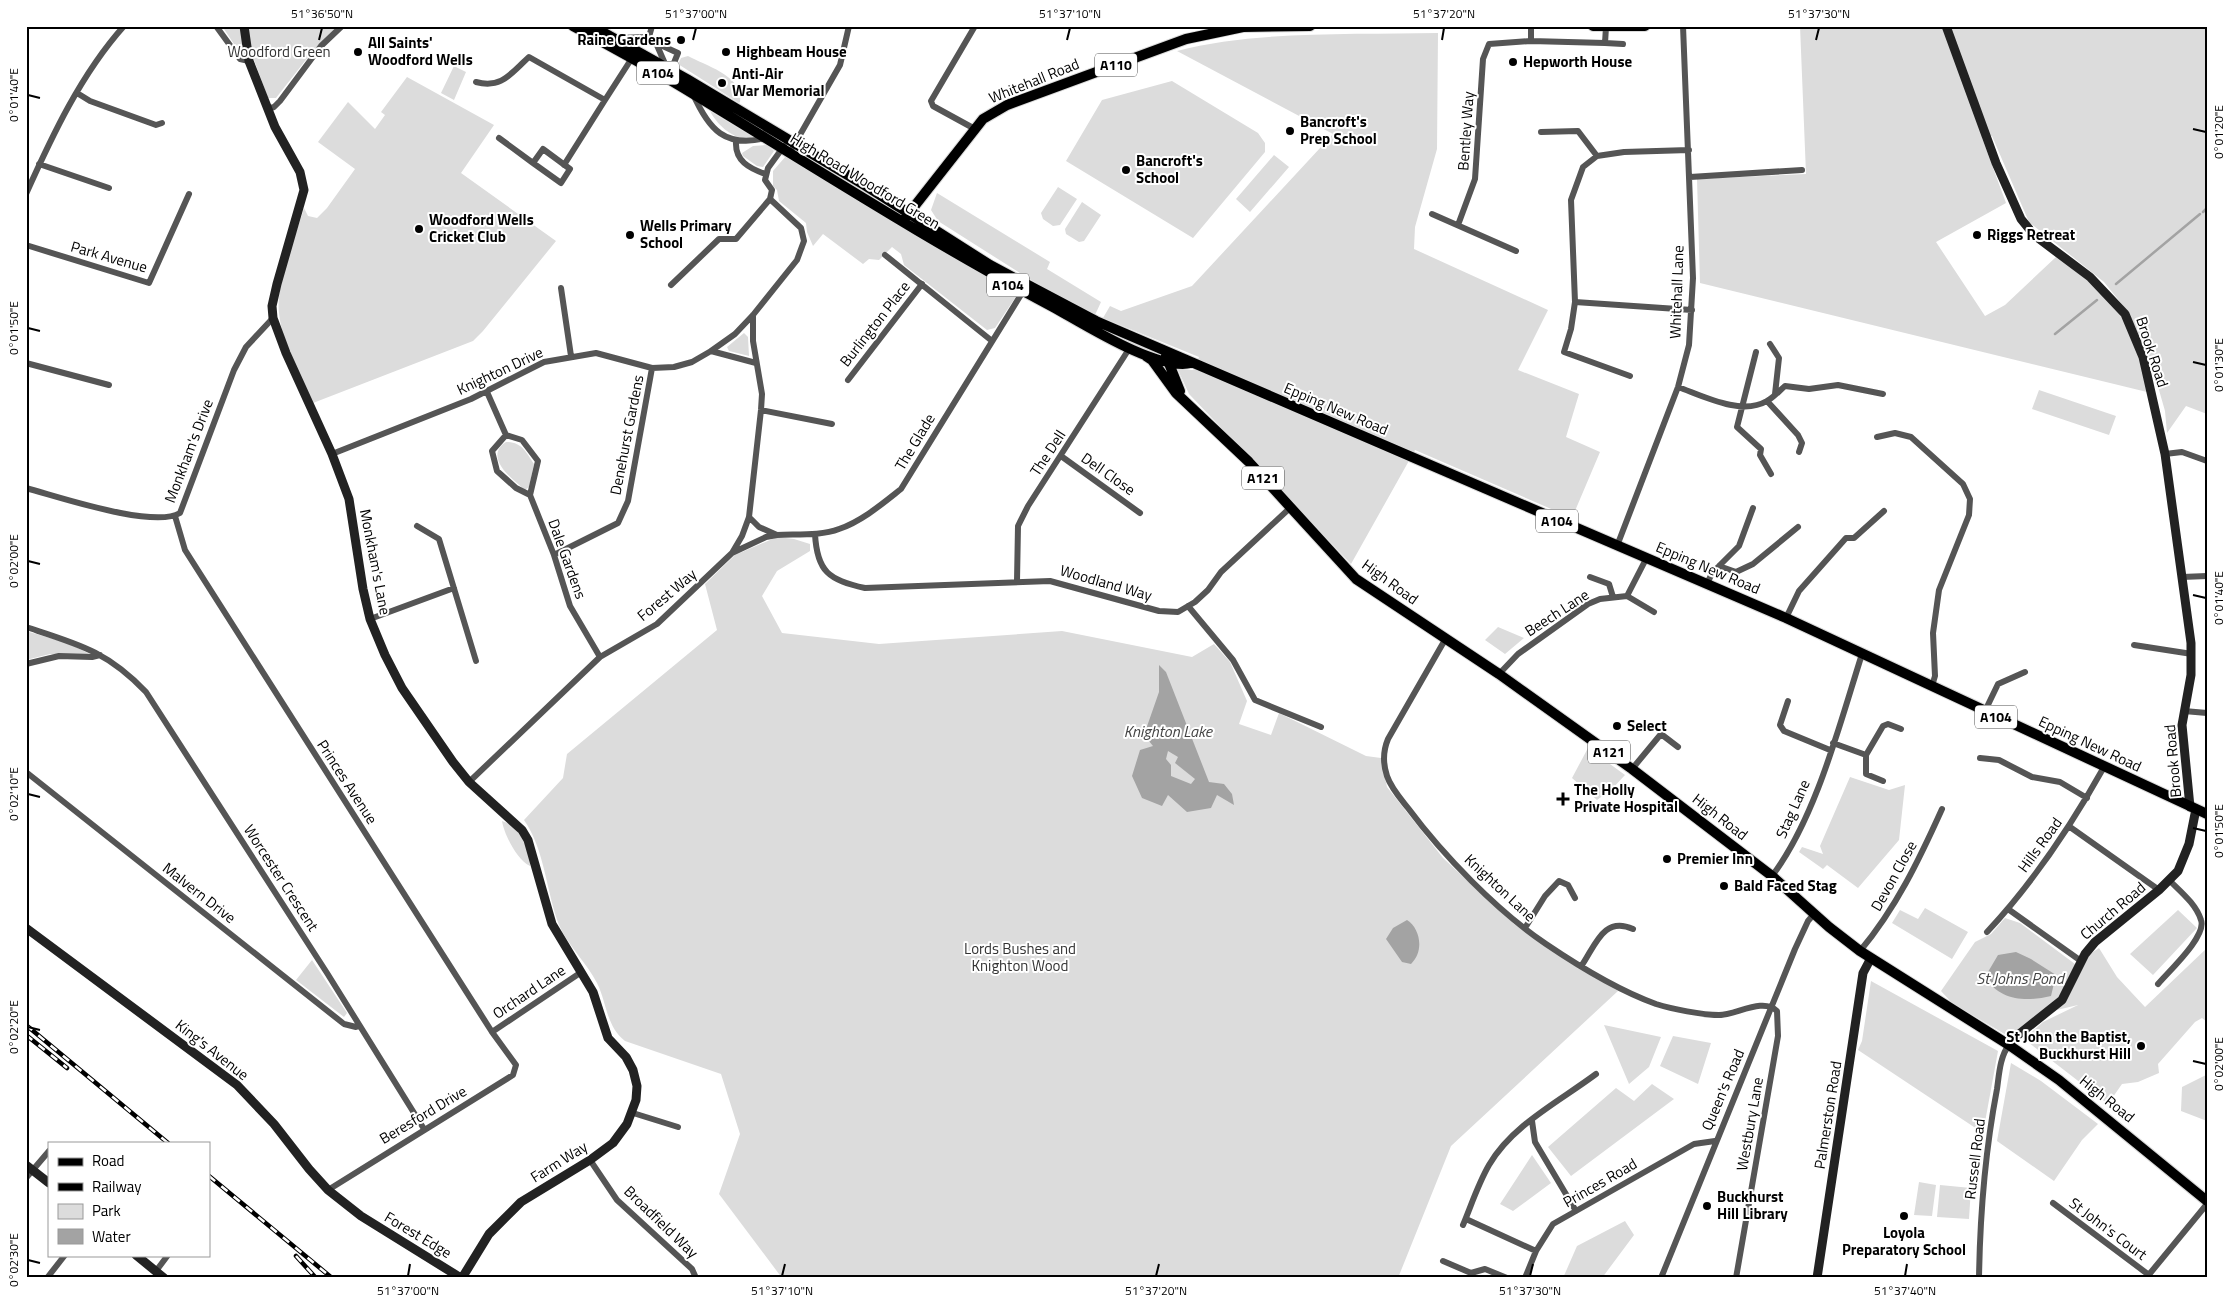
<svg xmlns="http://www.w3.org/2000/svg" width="2233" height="1304" viewBox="0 0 2233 1304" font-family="'Titillium Web',sans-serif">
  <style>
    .green { fill: #dcdcdc }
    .water { fill: #a3a3a3; fill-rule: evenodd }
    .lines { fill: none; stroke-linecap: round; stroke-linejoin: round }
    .stream { stroke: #a3a3a3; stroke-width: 2.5 }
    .primary-casing { stroke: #dbdbdb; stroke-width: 12 }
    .street { stroke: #555; stroke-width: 6 }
    .secondary { stroke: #222; stroke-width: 9 }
    .primary { stroke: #000; stroke-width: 10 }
    .rail-casing { stroke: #000; stroke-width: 4.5 }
    .rail { stroke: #fff; stroke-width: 2.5; stroke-dasharray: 8; stroke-linecap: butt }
    .ticks { fill: none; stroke: #000; stroke-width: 2 }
    .poi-dot { fill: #000; stroke: #fff; stroke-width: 2 }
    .labels { text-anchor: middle; stroke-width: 4; stroke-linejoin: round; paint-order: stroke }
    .shield { fill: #fff; stroke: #4c4c4c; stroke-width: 1 }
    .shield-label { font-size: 14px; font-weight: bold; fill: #000 }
    .poi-label { font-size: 15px; font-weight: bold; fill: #000; stroke: #fff; text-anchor: start }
    .park-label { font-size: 15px; fill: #333; stroke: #fff }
    .street-label { font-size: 15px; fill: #000; stroke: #fff }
    .water-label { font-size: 16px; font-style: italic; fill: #444; stroke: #fff }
    .neatline { fill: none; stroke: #000; stroke-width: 2 }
    .ticks-label { font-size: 12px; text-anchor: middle; fill: #000 }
  </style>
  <rect width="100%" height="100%" fill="#fff"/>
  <!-- green -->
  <path class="green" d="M222,26h116l-33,35 -29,37h-8l-14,-38 -20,-16z
    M1800,26h407v388l-21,-8 -19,27 -2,-22 -14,-49 -22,-49 -25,-31 -75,-60 -37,-86 -10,2 24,65 -70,39 49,74 20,-11 51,-48c25,18 52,37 68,64 13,21 18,48 23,71l-447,-109 -3,-104 109,-5z
    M1438,33l-1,116 -22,78 -1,22 134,61 -30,60 61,24 -13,43 34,15 -28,66 -157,-68 -64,114 -162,-170 -11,-24h17l4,-13 -96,-39 7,-12 11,5 71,-25 141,-152 -156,-83c80,-21 179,-16 261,-18z
    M688,56c18,10 56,20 52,46l-1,1 -61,-39 3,-6z
    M454,66l12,6 -12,28 -13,-7z
    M407,77l87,48 -33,48 95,68 -73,90 -10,10 -160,62c-12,-28 -31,-59 -34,-90 -4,-26 17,-78 25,-105l4,8 9,2 10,-10 28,-39 -37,-27 30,-40 27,27 10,-14 -4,-3z
    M1172,81l86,52 7,10v9l-72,86 -127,-77 36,-61z
    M710,111l43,26c-17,6 -36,-12 -43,-26z
    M767,145l7,6 -11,16 -6,-1 -14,-10 -1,-3 11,-7z
    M1274,155l15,12 -39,45 -14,-13z
    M786,156l231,139 -22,33 -8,2 -83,-65 -3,-11 -9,-7 -13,13 -10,-1 -6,5 -40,-30 -10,12 -6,-14 -1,-9 -27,-22 -2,-11 -4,-4v-15z
    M1058,187l19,12 -17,26 -7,1 -10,-7 -2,-6z
    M937,193l113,69 -3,7 54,33 -6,13 -53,-28 -104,-66 -7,-11z
    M1082,202l19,13 -17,26 -5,1 -13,-8 -1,-5z
    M744,333l4,4 1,19 -20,-5 -2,-4z
    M2039,390l77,26 -7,19 -77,-26z
    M506,442c16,0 20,10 28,22l-5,23 -4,3c-13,-11 -42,-33 -19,-48z
    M777,537l17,2 16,5v7l-33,20 -15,25 20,37 97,11 183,-13 130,26 22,-13 16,18 17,39 -8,23 32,11 8,-22 87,43 15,2 6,29 56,71 71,66 104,67 -167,155 -53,132h-616l-63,-84 21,-60 -19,-60 -96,-33c-19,-15 -18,-38 -28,-58 -10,-20 -29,-37 -38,-58 -13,-34 -14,-75 -35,-105l39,-42 4,-24 150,-124 -12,-46 30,-29z
    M1498,627l26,11 -19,16 -20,-14z
    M26,631l41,12 23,11h-40l-24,6z
    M1588,748l37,27 -13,14 -15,11 -25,-22z
    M1850,777l39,13 16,-5 -6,55 -41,48 -31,-23 -4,4 -24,-17 3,-5 21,7 -3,-8z
    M502,821c16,4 30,29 28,45 -13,-6 -26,-32 -28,-45z
    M1925,908l43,24 -16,27 -60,-36 8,-13 18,9z
    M2178,910l19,18 -44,47 -23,-21z
    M2005,918l15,5 55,41 24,-16 18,29 28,30 62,-59v74l-5,-4 -7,4 -37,42 1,9 -21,9 -16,2 -14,20 -84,-65 19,-17 35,-17 -34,8 -31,26 -61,-36 -11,-12 34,-49 16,-8z
    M312,960l35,53 -3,4 -48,-37z
    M1871,981l127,70 -15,82 -125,-83 4,-9z
    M1604,1025l57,12 -12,30 -20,17z
    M1673,1036l38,7 -13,41 -38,-18z
    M2011,1063l30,18 57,43 -16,16 -28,41 -57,-40z
    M2206,1075l1,2v44l-26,-10 1,-24z
    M1652,1084l22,15 -103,77 -23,-29 68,-59 18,13z
    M1532,1155l19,28 -38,28 -13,-7z
    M1919,1182l17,3 -4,31 -18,-1z
    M1940,1185l31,3 -2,31 -32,-2z
    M1625,1221l9,14 -32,43h-39l14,-32z"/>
  <!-- water -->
  <path class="water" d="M1159,665l7,7 43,110 15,2 8,10 2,11 -17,-10 -6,13 -24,4 -19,-17 -6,11 -20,-8 -10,-22 8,-26 13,-4 -9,-11 15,-43zM1168,751l10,6 -3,6 20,16 -4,5 -20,-8v-11l-5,-6z
    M1407,920c14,9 17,32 4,44l-9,-2 -16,-23 7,-11z
    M2016,952l15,7 25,16 -5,21c-25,6 -51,5 -66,-19l13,-22z"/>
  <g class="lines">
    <!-- stream -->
    <path class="stream" d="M2203,212l4,-4
      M2116,284l84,-70
      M2055,334l42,-34"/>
    <!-- primary casing -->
    <g class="primary-casing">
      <path id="primary" d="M573,26c41,22 82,44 122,69 119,72 235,147 358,212 31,17 104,64 138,56
        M592,26l95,53 179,107 124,79 106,56 690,297 421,196
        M1593,26h52
        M906,217l77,-98 24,-14 179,-66 57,-12 67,-1
        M1146,356l6,4 24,33 73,69 107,117 143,95 133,95 140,107 57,51 31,24 149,94 50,35 148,121
        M1166,356l14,35"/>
    </g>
    <!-- street -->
    <path class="street" d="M216,26l24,33 9,2
      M649,37l3,-11
      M616,38l33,-1 7,6 10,23
      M1531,41l74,2 1,-16
      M656,43l22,10 -7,17
      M1605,43l18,1
      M476,82c26,7 35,-9 53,-25l76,43 27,-42
      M77,93l13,8 66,24 6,-2
      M693,94c16,36 32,54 73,44
      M267,109l7,-2 6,-6 41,-55 21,-20
      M975,129l-42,-23 -2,-5 44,-75
      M1541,132l37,-1 19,25 27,-4 65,-2
      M499,138l34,25
      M736,142c-1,19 13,26 29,32
      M793,147l47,-82 9,-39
      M543,149l27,20 -9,14 -28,-20z
      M39,164l70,24
      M564,165l41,-65
      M1690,177l112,-7
      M26,194c26,-58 55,-120 98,-168
      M1432,214l84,37
      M1458,225l17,-46 8,-120 6,-15 42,-3v-15
      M26,245l123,38 40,-89
      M885,255l107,86
      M671,285l48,-46h17l34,-40
      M561,288l10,68
      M1575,302l-4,-102 12,-33 14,-11
      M1770,344l9,14 -4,36
      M711,351l45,12
      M1756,352l-19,75 24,22 -1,6 11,19
      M26,363l83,22
      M1630,376l-66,-24 7,-23 4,-27 117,8
      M848,380l74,-96
      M1678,387c25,9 63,29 89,14 6,-3 12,-10 18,-15l24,3 29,-4 45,9
      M487,392l19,43 16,5 16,21 -8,34 24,60 16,51 30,51
      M1767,401l31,34 4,8 -3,9
      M761,410l71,14
      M506,435l-14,16 5,20 19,17 14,7
      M1877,437l18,-4 16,4 52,47 7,15 -1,16 -30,75 -6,43 2,43 -3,10
      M332,454l139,-55 73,-37 52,-9 56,15 22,-1 18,-5 19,-11 24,-17 18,-19 44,-55 7,-19 -3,-13 -31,-29 2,-9 -7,-10 3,-12 16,-22
      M2165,454l17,-2 25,9
      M1061,456l79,57
      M26,488c31,8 127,41 154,25l54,-143 12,-23 27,-29
      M175,516l10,34 307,482 24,33 -3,10 -185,115
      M417,526l22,13 37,122
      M815,534c2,38 14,46 50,54l185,-7 109,30 19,1 17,-10 13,-12 13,-18 70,-65
      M777,535c20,-1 44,1 62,-6 23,-8 43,-25 62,-40l121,-196
      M1617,546l61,-159 11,-42 4,-67 -10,-252
      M732,553l34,-16 11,-2 -18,-8 -10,-10
      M554,555l64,-32 10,-22 24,-133
      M1719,566l17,6 17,-8 45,-37
      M1590,577l19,7 4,13
      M2182,577l25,-1
      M1017,581l1,-55 10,-20 101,-157
      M1707,584l5,-11 27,-27 14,-38
      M1627,596l27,16
      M1188,606l45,54 22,40 66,27
      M1786,618l13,-27 47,-53h8l30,-27
      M370,619l84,-31
      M26,627c52,17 81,24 120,65l181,281 97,156
      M1446,638l-58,101c-5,12 -5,25 -1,37 4,12 13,22 21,32 35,47 89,103 138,136 31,21 74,47 110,60 16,5 46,11 63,11 17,0 44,-18 58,-4l1,25 -42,242
      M2134,645l58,9
      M26,664l33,-8 33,1 8,-2
      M1499,674l19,-20 70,-50 12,-5 27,-3 19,-37
      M1788,701l-8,24 4,6 46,19
      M1985,711l13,-27 27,-12
      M2184,711l23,2
      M1833,743l33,12 17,-29 5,-2 13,5
      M1866,755v19l17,7
      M1980,758l19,2 33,17 28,5 27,16
      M1632,769l29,-35 17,13
      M26,772l318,252 12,3 3,-1
      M469,782l131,-125 57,-33 75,-71 10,-17 7,-19 12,-107 1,-16 -9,-53v-26
      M2070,827l89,63
      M1772,876c44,-58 68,-153 90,-222
      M2008,909l73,52
      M1525,928l20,-32 14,-15 9,4 7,13
      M1987,932c46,-49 84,-106 117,-165
      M1860,951c36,-43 59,-91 82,-142
      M1582,965c14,-21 22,-49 51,-36
      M2158,984c11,-13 49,-48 43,-64 -5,-16 -20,-28 -32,-40
      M492,1032l88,-59
      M633,1113l45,14
      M1532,1121l3,21 41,69
      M590,1160l27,40 75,69 4,9
      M26,1178l23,-27
      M2053,1203l96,72
      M1466,1219l70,32
      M1463,1225c8,-19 15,-41 26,-60 23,-40 71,-64 107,-91
      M1443,1261l28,12 14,-4 22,9
      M156,1271l12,-16
      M2147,1277l60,-73
      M47,1278l18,-23
      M1525,1278l11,-27 17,-27 141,-80 21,-3
      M1661,1278l134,-329 13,-28 6,-7
      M1979,1278c1,-64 6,-126 18,-189 2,-14 3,-33 12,-44"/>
    <!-- secondary -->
    <path class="secondary" d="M244,26l5,35 26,66 25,45 4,18 -27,94 -5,22 1,12 13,35 46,101 17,45 14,90 7,30 15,36 17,33 51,74 16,20 53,48 6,10 24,84 41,68 15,46 18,19 7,13 4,16 -1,14 -9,24 -14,19 -23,17 -69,42 -32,32 -27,44
      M1946,26l50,137 25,56 13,16 56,42 35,37 18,43 22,97 26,189v32l-9,50 8,82
      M26,928l211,157 37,39 35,45 19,21 33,26 100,62
      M2009,1045l4,-6 49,-39 23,-46 10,-12 64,-52 19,-19 11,-27 7,-35
      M26,1165l23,18
      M136,1255l28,23
      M1817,1278l46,-305 8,-15"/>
    <!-- primary -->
    <use href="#primary" class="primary"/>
    <!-- rail casing -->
    <g class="rail-casing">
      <path id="rail" d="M26,1025l142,118
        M26,1035l41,33
        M209,1176l123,102
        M296,1256l20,22"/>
    </g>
    <!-- rail -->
    <use href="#rail" class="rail"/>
  </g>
  <!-- ticks -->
  <path class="ticks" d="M319,40l3,-12M693,40l3,-12M1067,40l3,-12M1442,40l2,-12M1816,40l3,-12M28,95l12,3M2193,129l13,3M28,328l12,3M2193,362l13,3M28,561l12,3M2193,595l13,3M28,794l12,3M2193,828l13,3M28,1027l12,3M2193,1061l13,3M28,1260l12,3M408,1276l2,-12M782,1276l3,-12M1156,1276l3,-12M1530,1276l3,-12M1905,1276l2,-12"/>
  <!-- markers -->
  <g class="poi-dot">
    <circle cx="681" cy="40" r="5"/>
    <circle cx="358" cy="52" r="5"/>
    <circle cx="726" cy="52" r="5"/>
    <circle cx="1513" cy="62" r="5"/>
    <circle cx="722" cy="83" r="5"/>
    <circle cx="1290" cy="131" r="5"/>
    <circle cx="1126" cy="170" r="5"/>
    <circle cx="419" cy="229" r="5"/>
    <circle cx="630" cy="235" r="5"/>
    <circle cx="1977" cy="235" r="5"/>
    <circle cx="1617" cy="726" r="5"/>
    <path d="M1560.5 791.5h5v5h5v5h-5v5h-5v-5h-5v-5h5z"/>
    <circle cx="1667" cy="859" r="5"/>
    <circle cx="1724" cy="886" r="5"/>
    <circle cx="2141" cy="1046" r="5"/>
    <circle cx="1707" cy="1206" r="5"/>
    <circle cx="1904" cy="1216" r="5"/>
  </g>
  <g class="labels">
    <!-- shield labels -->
    <g class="shield">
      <rect x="1095" y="53.5" width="42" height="23" rx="4"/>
      <rect x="637" y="61.5" width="42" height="23" rx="4"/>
      <rect x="987" y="273.5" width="42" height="23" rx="4"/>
      <rect x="1242" y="466.5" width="42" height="23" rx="4"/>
      <rect x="1536" y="509.5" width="42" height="23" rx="4"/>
      <rect x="1975" y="705.5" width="42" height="23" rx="4"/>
      <rect x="1588" y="740.5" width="42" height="23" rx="4"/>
    </g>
    <g class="shield-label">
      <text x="1116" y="70">A110</text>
      <text x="658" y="78">A104</text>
      <text x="1008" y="290">A104</text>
      <text x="1263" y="483">A121</text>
      <text x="1557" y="526">A104</text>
      <text x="1996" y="722">A104</text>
      <text x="1609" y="757">A121</text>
    </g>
    <!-- poi labels -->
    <g class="poi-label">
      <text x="671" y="45" text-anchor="end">Raine Gardens</text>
      <text x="368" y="48">All Saints'<tspan x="368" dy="17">Woodford Wells</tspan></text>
      <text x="736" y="57">Highbeam House</text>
      <text x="1523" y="67">Hepworth House</text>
      <text x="732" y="79">Anti-Air<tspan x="732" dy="17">War Memorial</tspan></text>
      <text x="1300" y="127">Bancroft's<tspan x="1300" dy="17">Prep School</tspan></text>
      <text x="1136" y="166">Bancroft's<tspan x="1136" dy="17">School</tspan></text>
      <text x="429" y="225">Woodford Wells<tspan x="429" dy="17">Cricket Club</tspan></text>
      <text x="640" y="231">Wells Primary<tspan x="640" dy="17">School</tspan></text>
      <text x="1987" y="240">Riggs Retreat</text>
      <text x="1627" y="731">Select</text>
      <text x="1574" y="795">The Holly<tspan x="1574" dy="17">Private Hospital</tspan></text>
      <text x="1677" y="864">Premier Inn</text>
      <text x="1734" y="891">Bald Faced Stag</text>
      <text x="2131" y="1042" text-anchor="end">St John the Baptist,<tspan x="2131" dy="17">Buckhurst Hill</tspan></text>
      <text x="1717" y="1202">Buckhurst<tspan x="1717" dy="17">Hill Library</tspan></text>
      <text x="1904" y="1238" text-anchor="middle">Loyola<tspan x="1904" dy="17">Preparatory School</tspan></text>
    </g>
    <!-- park labels -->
    <g class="park-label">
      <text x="279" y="57">Woodford Green</text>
      <text x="1020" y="954">Lords Bushes and<tspan x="1020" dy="17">Knighton Wood</tspan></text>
    </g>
    <!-- street labels -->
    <g class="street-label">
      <text transform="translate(1034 81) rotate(-22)" y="5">Whitehall Road</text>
      <text transform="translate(1466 131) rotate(-86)" y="5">Bentley Way</text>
      <text transform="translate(865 181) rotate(31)" y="5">High Road Woodford Green</text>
      <text transform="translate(109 257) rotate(16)" y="5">Park Avenue</text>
      <text transform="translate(1677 292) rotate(-88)" y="5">Whitehall Lane</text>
      <text transform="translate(875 324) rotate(-52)" y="5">Burlington Place</text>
      <text transform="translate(2152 352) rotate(72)" y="5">Brook Road</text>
      <text transform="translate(500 371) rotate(-25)" y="5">Knighton Drive</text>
      <text transform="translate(1336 409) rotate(23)" y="5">Epping New Road</text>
      <text transform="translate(627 435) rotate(-79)" y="5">Denehurst Gardens</text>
      <text transform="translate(915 442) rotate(-59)" y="5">The Glade</text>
      <text transform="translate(189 451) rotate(-69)" y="5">Monkham's Drive</text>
      <text transform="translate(1048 453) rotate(-57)" y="5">The Dell</text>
      <text transform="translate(1108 474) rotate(35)" y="5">Dell Close</text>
      <text transform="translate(567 559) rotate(70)" y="5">Dale Gardens</text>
      <text transform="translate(375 562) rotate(79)" y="5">Monkham's Lane</text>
      <text transform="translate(1708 568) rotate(23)" y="5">Epping New Road</text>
      <text transform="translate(1390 582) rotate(36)" y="5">High Road</text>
      <text transform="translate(1106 583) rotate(16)" y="5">Woodland Way</text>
      <text transform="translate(667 595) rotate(-40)" y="5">Forest Way</text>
      <text transform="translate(1557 613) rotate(-33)" y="5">Beech Lane</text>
      <text transform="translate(2090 744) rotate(25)" y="5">Epping New Road</text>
      <text transform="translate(2173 761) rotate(-95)" y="5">Brook Road</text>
      <text transform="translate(347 782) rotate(57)" y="5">Princes Avenue</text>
      <text transform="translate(1793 809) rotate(-66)" y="5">Stag Lane</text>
      <text transform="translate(1720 817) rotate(38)" y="5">High Road</text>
      <text transform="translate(2040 845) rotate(-54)" y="5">Hills Road</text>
      <text transform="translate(1894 876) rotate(-61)" y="5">Devon Close</text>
      <text transform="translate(281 878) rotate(57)" y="5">Worcester Crescent</text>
      <text transform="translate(1500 888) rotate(43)" y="5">Knighton Lane</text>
      <text transform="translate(199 893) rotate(38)" y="5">Malvern Drive</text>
      <text transform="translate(2113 911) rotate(-40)" y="5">Church Road</text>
      <text transform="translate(529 992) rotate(-34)" y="5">Orchard Lane</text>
      <text transform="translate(212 1050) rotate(38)" y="5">King's Avenue</text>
      <text transform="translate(1723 1090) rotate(-67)" y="5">Queen's Road</text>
      <text transform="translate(2107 1099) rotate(39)" y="5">High Road</text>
      <text transform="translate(423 1115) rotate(-31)" y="5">Beresford Drive</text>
      <text transform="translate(1828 1115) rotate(-81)" y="5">Palmerston Road</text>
      <text transform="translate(1750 1124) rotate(-80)" y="5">Westbury Lane</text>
      <text transform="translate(1975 1159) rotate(-83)" y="5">Russell Road</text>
      <text transform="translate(559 1162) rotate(-32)" y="5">Farm Way</text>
      <text transform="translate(1600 1183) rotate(-30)" y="5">Princes Road</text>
      <text transform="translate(661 1222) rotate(44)" y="5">Broadfield Way</text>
      <text transform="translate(2108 1229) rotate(37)" y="5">St John's Court</text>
      <text transform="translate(418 1235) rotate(31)" y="5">Forest Edge</text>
    </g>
    <!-- water labels -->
    <g class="water-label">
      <text x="1168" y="737">Knighton Lake</text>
      <text x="2020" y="984">St Johns Pond</text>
    </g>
  </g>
  <!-- border -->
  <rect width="2233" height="1304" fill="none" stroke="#ffffff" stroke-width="55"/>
  <!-- legend -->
  <rect x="48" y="1142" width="162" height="115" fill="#ffffff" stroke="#999999"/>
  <rect x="58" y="1158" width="25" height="8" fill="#000000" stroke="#999999"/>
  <text x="92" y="1166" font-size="15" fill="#000000">Road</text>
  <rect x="58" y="1183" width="25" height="8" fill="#000000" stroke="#999999"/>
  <text x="92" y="1192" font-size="15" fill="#000000">Railway</text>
  <rect x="58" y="1204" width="25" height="15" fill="#dcdcdc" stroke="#999999"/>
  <text x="92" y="1216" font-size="15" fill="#000000">Park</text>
  <rect x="58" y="1229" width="25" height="15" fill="#a3a3a3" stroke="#999999"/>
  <text x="92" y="1242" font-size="15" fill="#000000">Water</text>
  <rect x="28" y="28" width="2178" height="1248" class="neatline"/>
  <g class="ticks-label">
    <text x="322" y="18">51°36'50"N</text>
    <text x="696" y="18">51°37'00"N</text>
    <text x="1070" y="18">51°37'10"N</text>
    <text x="1444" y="18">51°37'20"N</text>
    <text x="1819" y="18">51°37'30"N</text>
    <text transform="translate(14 95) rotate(-90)" y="4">0°01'40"E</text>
    <text transform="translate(2219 132) rotate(-90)" y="4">0°01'20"E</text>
    <text transform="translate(14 328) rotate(-90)" y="4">0°01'50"E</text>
    <text transform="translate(2219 365) rotate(-90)" y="4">0°01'30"E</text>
    <text transform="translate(14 561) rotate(-90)" y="4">0°02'00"E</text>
    <text transform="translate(2219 598) rotate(-90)" y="4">0°01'40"E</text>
    <text transform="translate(14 794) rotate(-90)" y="4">0°02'10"E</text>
    <text transform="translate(2219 831) rotate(-90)" y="4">0°01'50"E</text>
    <text transform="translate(14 1027) rotate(-90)" y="4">0°02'20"E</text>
    <text transform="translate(2219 1064) rotate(-90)" y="4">0°02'00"E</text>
    <text transform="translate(14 1260) rotate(-90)" y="4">0°02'30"E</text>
    <text x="408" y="1295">51°37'00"N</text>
    <text x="782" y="1295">51°37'10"N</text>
    <text x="1156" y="1295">51°37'20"N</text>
    <text x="1530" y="1295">51°37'30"N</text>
    <text x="1905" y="1295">51°37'40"N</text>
  </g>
</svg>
